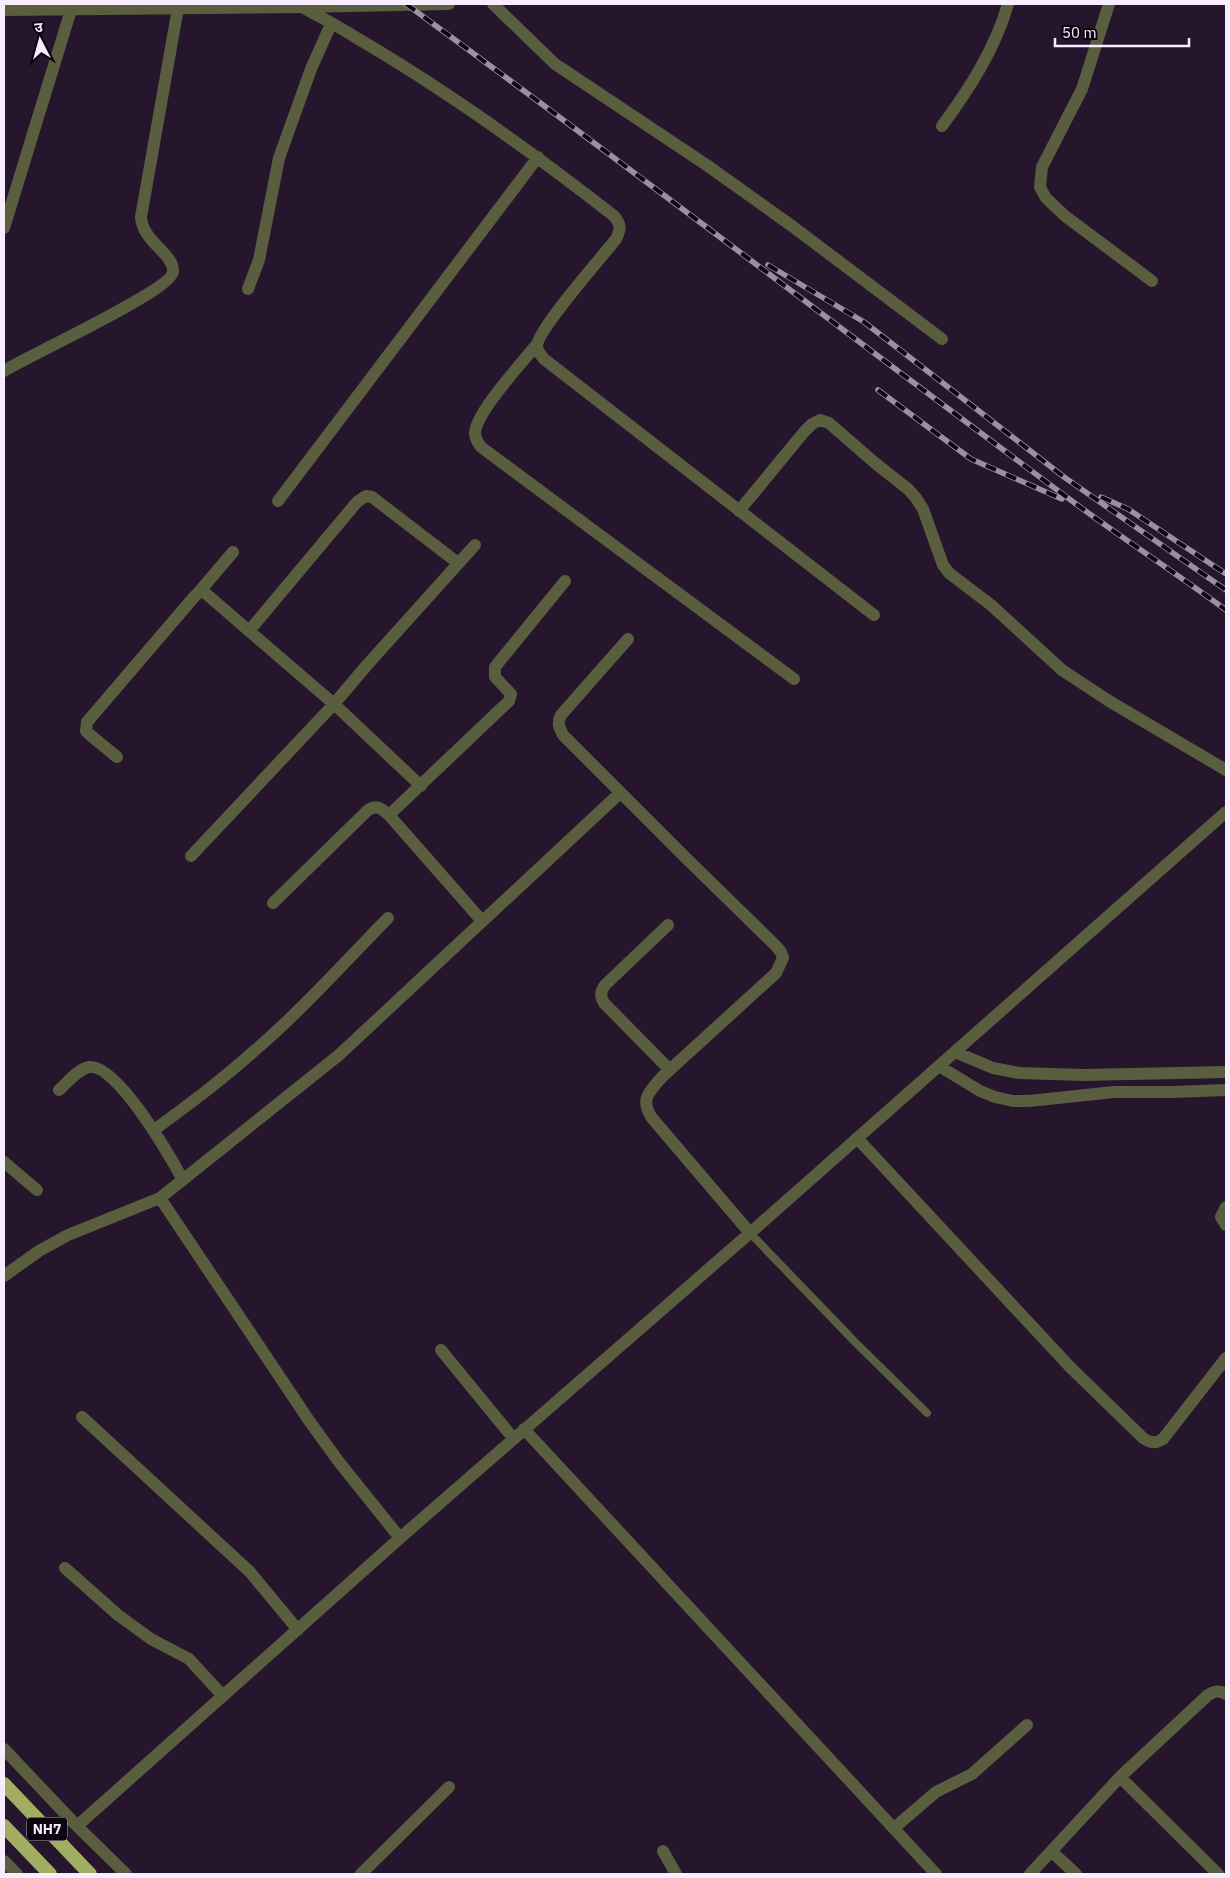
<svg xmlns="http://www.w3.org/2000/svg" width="1230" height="1878" viewBox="0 0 1230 1878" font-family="'IBM Plex Sans','Noto Sans Devanagari',sans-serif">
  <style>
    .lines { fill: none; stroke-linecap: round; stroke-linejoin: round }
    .service { stroke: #585e3e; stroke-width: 8 }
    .minor { stroke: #585e3e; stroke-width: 12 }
    .tertiary { stroke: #585e3e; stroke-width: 12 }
    .trunk { stroke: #a1ad61; stroke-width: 14 }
    .rail-casing { stroke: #9d8fa3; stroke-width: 5.5 }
    .rail { stroke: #0b050e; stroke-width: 4; stroke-dasharray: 11; stroke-linecap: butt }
    .labels { text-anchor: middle; stroke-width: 5; stroke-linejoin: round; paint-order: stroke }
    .shield { fill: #0b050e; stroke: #b1a7b6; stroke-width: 1 }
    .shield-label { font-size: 14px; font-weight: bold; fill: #f8edfe }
  </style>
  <rect width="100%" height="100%" fill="#25152d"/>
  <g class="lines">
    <!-- service -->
    <path class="service" d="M750,1233l105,109 72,71"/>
    <!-- minor -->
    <path class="minor" d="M493,4l62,60 153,102 84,60 150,113
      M1109,4l-27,85 -40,78 -2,20 6,11 19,18 87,65
      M302,7c18,10 36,19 53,30 91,53 176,114 259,179 7,8 7,13 2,23 -13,17 -79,91 -79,107 0,5 4,9 7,13l330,256
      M942,126c28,-38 53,-77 66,-122
      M4,228l67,-218
      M248,289l11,-29 20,-102 32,-89 20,-45
      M537,344c-14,18 -61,68 -62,89 0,6 3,10 6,14l313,232
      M4,371c23,-15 169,-81 169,-100 1,-17 -31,-30 -32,-54l37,-209
      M278,501l260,-344
      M739,511l65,-79 8,-8 8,-4 9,3 46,40 33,26 8,9 7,11 20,56 6,8 42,32 71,65 47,31 117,69
      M199,592l34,-40
      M249,631l108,-129 9,-6 6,1 86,66
      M628,639l-67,76c-4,8 -2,12 2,20l127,127 85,83 6,7 2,6 -7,15 -113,103c-13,15 -24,23 -11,42l98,115
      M117,757l-28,-23 -3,-3 1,-9 107,-125 5,-5h5l130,112 87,82
      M389,815l120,-114 2,-7 -16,-17v-10l70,-86
      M191,856l143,-152 33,-39 108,-120
      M273,903l94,-92c9,-7 14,-3 22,4l93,106
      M668,925l-63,60c-5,7 -5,11 -1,18l66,67
      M955,1052l38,16 26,5 64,2 143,-3
      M939,1066l41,25 15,6 18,4h16l85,-9h58l54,-2
      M59,1090c8,-7 19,-21 30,-23 28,-4 82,91 94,113
      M154,1130c34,-25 68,-50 99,-78 48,-41 91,-89 135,-134
      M857,1138l213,229 73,71c8,5 12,6 20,1l63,-81
      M4,1162l33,28
      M160,1198l150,224 29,40 61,76
      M1226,1207l-5,10 5,8
      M4,1276l35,-25 29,-16 92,-37 179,-143 281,-262
      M441,1350l72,88
      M82,1417l168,155 48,58
      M524,1429l412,445
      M65,1568l53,47 33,24 38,20 34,37
      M1120,1777l98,97
      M77,1826l323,-288 350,-305 476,-421
      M894,1828l42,-36 36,-18 55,-49
      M663,1851l13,23
      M1052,1852l24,22
      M361,1874l88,-87
      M1030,1874l90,-97 88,-82c7,-4 11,-5 18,-1"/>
    <!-- tertiary -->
    <path class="tertiary" d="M4,10l298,-3 147,-3
      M4,1749l73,77 49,48
      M4,1861l13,13"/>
    <!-- trunk -->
    <path class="trunk" d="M4,1784l86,90
      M4,1826l46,48"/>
    <!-- rail casing -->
    <g class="rail-casing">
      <path id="rail" d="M406,4c225,164 446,334 670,500 49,36 101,70 150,106
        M768,265l96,57 200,155 162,113
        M878,390l93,69 91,40
        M1101,497l27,12 98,65"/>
    </g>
    <!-- rail -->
    <use href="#rail" class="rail"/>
  </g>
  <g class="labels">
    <!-- shield labels -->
    <rect class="shield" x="27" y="1817.5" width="40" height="23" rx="4"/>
    <g class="shield-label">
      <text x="47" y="1834">NH7</text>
    </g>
  </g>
  <!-- border -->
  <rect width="1230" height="1878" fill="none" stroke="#f8edfe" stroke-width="10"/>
  <!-- north arrow -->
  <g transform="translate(40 40) rotate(354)" stroke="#0b050e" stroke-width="4" paint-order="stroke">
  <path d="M0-4L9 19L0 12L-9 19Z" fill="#f8edfe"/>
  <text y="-8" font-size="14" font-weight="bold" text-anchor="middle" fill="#f8edfe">उ</text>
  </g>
  <!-- scale -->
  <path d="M1055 38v8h134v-8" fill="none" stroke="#f8edfe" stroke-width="2.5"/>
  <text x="1062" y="38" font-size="15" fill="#f8edfe" stroke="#0b050e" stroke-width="4" paint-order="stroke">50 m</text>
</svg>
